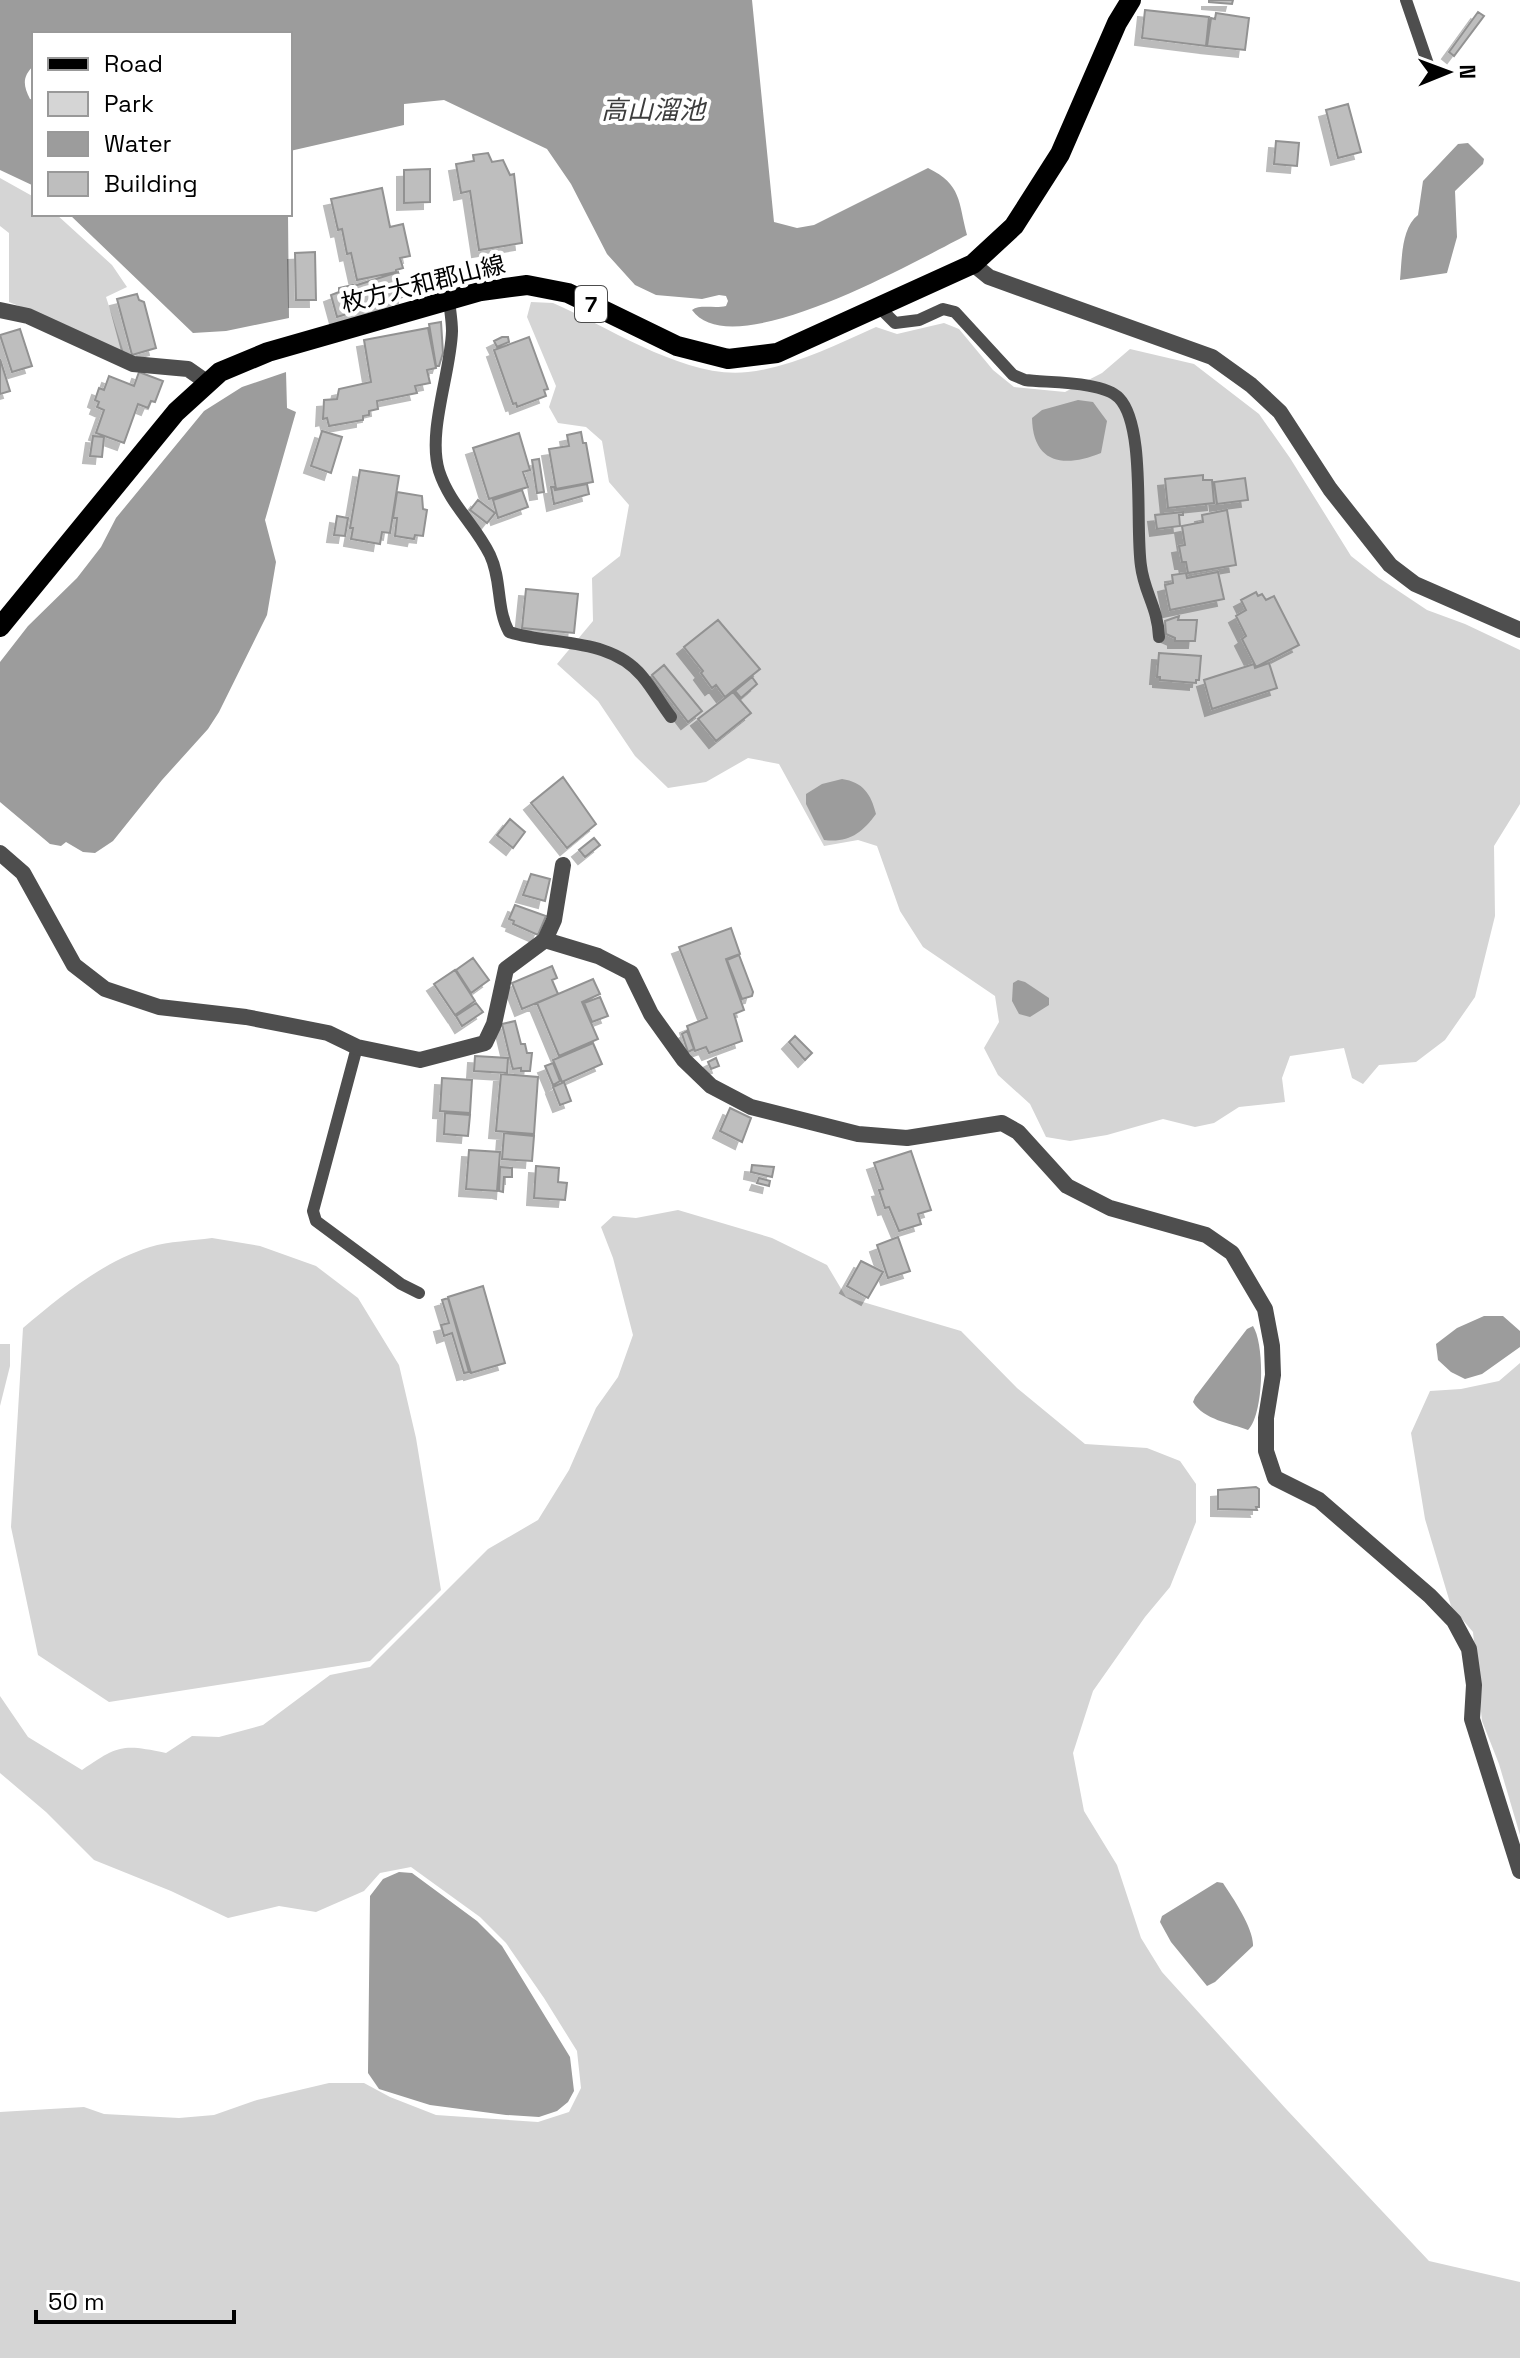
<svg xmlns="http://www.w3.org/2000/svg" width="1520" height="2358" viewBox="0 0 1520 2358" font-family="'Space Grotesk','Noto Sans JP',sans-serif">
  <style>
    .green { fill: #d5d5d5 }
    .water { fill: #9c9c9c }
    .building { fill: #bebebe; stroke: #929292; stroke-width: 2; filter: url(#shadow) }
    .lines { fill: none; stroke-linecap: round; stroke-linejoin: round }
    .lane { stroke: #4e4e4e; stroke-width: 12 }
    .street { stroke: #4e4e4e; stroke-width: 16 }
    .primary { stroke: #000; stroke-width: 20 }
    .labels { text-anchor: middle; stroke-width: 8; stroke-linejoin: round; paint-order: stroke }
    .shield { fill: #fff; stroke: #4c4c4c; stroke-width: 2 }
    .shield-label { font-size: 22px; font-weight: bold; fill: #000 }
    .street-label { font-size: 24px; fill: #000; stroke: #fff }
    .water-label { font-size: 26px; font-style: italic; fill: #3d3d3d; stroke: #fff }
  </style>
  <defs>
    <filter id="shadow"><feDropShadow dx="-7" dy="7" stdDeviation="0" flood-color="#0004"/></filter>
  </defs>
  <rect width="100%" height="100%" fill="#fff"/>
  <!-- green -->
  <path class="green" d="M0,178l34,19v17h22l56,51 15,22 -21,10 18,56 -58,-28 -57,-23v-69l-9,-7z
    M531,302l22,1c56,24 134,77 195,69 45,-5 87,-27 128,-45l21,7 47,-11 15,6 34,41 21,17 51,5 37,-19 28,-24 64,15 65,50 31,44 61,98 28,22 48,32 38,14 55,26v154l-26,42 1,70 -20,81 -30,43 -29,22 -37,3 -16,19 -11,-6 -8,-30 -54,8 -8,22 3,24 -46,5 -25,16 -19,4 -32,-8 -56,16 -37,6 -24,-4 -16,-33 -32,-29 -14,-27 15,-26 -4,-26 -72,-49 -23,-36 -23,-65 -19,-6 -34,6 -45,-82 -31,-6 -42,24 -38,6 -33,-32 -37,-55 -41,-37 36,-43 -1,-43 28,-22 9,-51 -20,-23 -7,-41 -16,-14 -28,-4 -9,-16 7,-21 -29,-69z
    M678,1210l94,28 55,27 19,32 115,34 56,57 68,56 62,4 33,13 16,23v38l-26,65 -25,30 -52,74 -20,62 11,58 33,54 24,73 21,34 125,138 142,151 91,21v76h-1520v-246l84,-5 20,7 75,4 35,-3 43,-15 72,-17h35l26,14 46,18 102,7 31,-10 12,-24 -4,-37 -33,-53 -38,-55 -26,-26 -69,-50 -31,6 -16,18 -48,21 -37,-6 -51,12 -57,-27 -77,-31 -48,-48 -46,-39v-77l28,41 54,33c37,-25 40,-26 84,-17l26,-17 27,1 44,-12 67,-50 40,-8 118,-118 50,-29 31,-50 27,-62 22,-31 15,-42 -20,-77 -12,-31 12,-11 23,2z
    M212,1238l48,8 56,20 42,32 41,67 17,73 25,152 -71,71 -261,41 -71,-47 -27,-128 12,-199c38,-32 79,-66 127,-81 19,-6 42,-6 62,-9z
    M0,1344h10v22l-10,40z
    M1520,1363v472l-21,-71 -17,-43 -9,-89 -22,-26 -26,-87 -14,-86 19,-42 31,-2 38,-8z"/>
  <!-- water -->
  <path class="water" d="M0,0h752l22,222 23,6 17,-3 114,-57c34,17 30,33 39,67 -48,24 -235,132 -275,75 8,-6 23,-1 34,-4l2,-5 -2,-5 -7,-1 -17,4 -46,-4 -21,-10 -28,-31 -36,-70 -24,-35 -103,-49 -40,4v21l-114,26v-117h-256v31c-12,12 -11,20 -4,34l4,1v86l-34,-16z
    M1468,143l16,16 -1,5 -28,27 2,46 -10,36 -47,7c2,-20 1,-52 18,-65l5,-34 35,-37z
    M69,214h219l1,104 -63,13 -33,2z
    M286,372l1,36 9,4 -31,108 11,42 -9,53 -48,97 -11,17 -46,51 -49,61 -18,12 -12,-1 -17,-10 -5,4 -11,-2 -50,-42v-140l28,-36 49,-48 24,-31 15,-29 88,-107 38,-24z
    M1078,400l15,2 14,19 -6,32c-37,15 -68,11 -69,-35l10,-8z
    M842,779c21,3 29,15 34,35 -14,19 -27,29 -52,26l-18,-36v-10l16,-10z
    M1018,980l7,2 24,16v7l-19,12 -11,-3 -7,-13 1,-18z
    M1484,1316h19l17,15v16l-38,27 -17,5 -14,-7 -13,-12 -2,-16 21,-16z
    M1253,1326c12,19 11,88 -5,104 -18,-7 -44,-10 -55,-28l2,-5 52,-68z
    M399,1872l13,1 65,48 25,25 68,111 4,34 -6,11 -11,9 -18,6 -33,-2 -76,-10 -51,-16 -11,-16 2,-177 13,-17z
    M1217,1882l6,1c10,15 31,46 30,63l-38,36 -8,4 -36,-44 -11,-20 2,-6z"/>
  <!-- building -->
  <path class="building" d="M1209,0h24l-1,4 -23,-2z
    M1145,10l64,7 -3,29 -64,-8z
    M1478,12l6,4 -30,40 -5,-4z
    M1216,13l33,5 -4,32 -38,-4 4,-28 4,1z
    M1348,104l13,48 -23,6 -12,-48z
    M1276,141l23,2 -2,23 -23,-2z
    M488,153l4,9 11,-2 7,15 4,-1 8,69 -43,7 -9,-59 -9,2 -5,-29 18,-3 -1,-6z
    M430,169v33l-26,1v-33z
    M382,188l8,39 13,-3 7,32 -10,2 3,10 -7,2v2l-39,8 -6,-27 -4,1 -5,-25 -4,1 -7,-31z
    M315,252l1,48h-20l-1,-47z
    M398,272l7,24 -44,14 -7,-24z
    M353,285l7,25 -23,7 -6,-22 8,-3v-4z
    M137,294l2,6 5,2 12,46 -24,7 -15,-56z
    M441,322l2,31 -4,13h-3l-7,-42z
    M428,328l8,40 -9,2 3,13 -15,3 2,7 -40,8 1,8 -9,2v4l-6,1v4l-34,6 -2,-8 -4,1 1,-19 13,-1 2,-10 32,-7 -7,-42z
    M20,329l12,37 -20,6 -12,-37z
    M502,337h6l1,5 -12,5 -3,-6z
    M529,337l19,52 -4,1 2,6 -29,11 -1,-4 -3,1 -19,-54z
    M0,359l10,32 -10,3z
    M139,372l24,9 -8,21 -4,-1 -3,7 -10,-4 -14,39 -28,-10 8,-23 -7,-3 2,-5 -4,-2 4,-12 5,2 5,-14 25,10z
    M322,431l20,6 -11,36 -20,-7z
    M581,432l2,11h3l7,39 -37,7 -7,-40 20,-3 -2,-11z
    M519,433l11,37 -7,2 5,15 -39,12 -16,-51z
    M93,436l11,1 -2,20 -12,-1z
    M539,459l5,33 -7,1 -5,-33z
    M360,470l39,6 -9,57 -8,-1 -2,12 -29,-5 2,-11h-3z
    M1203,475v5h9l2,23 -46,5 -3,-29z
    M1245,478l3,22 -31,4 -3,-22z
    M587,484l2,10 -35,10 -3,-17h3l1,3z
    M522,490l6,17 -30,11 -5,-18z
    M397,492l25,4 1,13 4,1 -4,26 -8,-1 -1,4 -19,-3 2,-18h-4z
    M478,500l17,13 -8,10 -17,-13z
    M1227,510l9,55 -48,8 -2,-11h-4l-3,-16 6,-1 -3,-19 21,-4 -1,-7z
    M1183,512v3h-4l1,11 -23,3 -2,-14z
    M337,516l11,2 -3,18 -11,-1z
    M1218,572l6,27 -54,11 -5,-25 8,-2 -1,-8 14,-2 1,5z
    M526,589l52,5 -4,39 -52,-5z
    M1256,592l2,4 4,-2 4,6 8,-4 25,49 -43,22 -14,-28 4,-3 -10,-20 10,-6 -5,-10z
    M1179,616l-1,4h19l-2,21h-20v-3l-9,-4 -1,-13z
    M718,620l42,49 -35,28 -9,-12 -4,3 -11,-15 2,-2 -19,-24z
    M1159,653l42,3 -2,24h-3v3l-36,-3v-3h-3z
    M1269,663l8,25 -65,21 -8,-29 50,-16 1,4z
    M664,665l38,46 -14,11 -36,-47z
    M752,677l5,7 -16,14 -6,-7z
    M733,692l18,21 -35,28 -18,-22z
    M563,777l33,47 -29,24 -36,-45z
    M510,819l15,13 -12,16 -16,-13z
    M594,838l6,7 -15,12 -6,-7z
    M531,874l19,5 -5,22 -22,-6z
    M515,905l31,11 -8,19 -25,-11 1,-3 -5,-2z
    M731,928l9,26 -14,5 18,51 -10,4 8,27 -33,12 -3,-6 -11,4 -8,-25 20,-8 -28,-71z
    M739,955l14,37 -1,4 -10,3 -15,-39z
    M473,958l16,22 -18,13 -15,-23z
    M552,966l5,12 -5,2 6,14 -36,15 -10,-26z
    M455,970l20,31 -20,14 -21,-31z
    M593,979l7,15 -18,8 16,37 -39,17 -22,-53z
    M600,997l8,19 -16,6 -8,-19z
    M476,1003l7,9 -21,14 -6,-10z
    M515,1021l6,23h4l2,9h5l-2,18h-9v-3l-8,1 -1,-3 -10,-42z
    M687,1031l7,18 -6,3 -6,-18z
    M795,1036l17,17 -7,7 -16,-18z
    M593,1043l9,21 -40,18 -9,-22z
    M475,1056l33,2 -1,15 -33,-2z
    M716,1058l3,8 -8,3 -3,-7z
    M553,1063l7,18 -7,4 -8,-19z
    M501,1074l37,3 -4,57 -38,-3z
    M442,1078l30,2 -2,33 -30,-2z
    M564,1082l7,19 -11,4 -7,-18z
    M730,1108l21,10 -9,24 -22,-11z
    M445,1113l25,2 -2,21 -24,-2z
    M504,1133l30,3 -2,25 -30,-2z
    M469,1150l31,2 -3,39 -31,-2z
    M911,1151l20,59 -13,4 3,10 -22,7 -10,-24 -4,1 -6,-18 4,-1 -9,-26z
    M752,1165l22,2 -2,10 -21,-5z
    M536,1166l23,2 -1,14 9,1 -2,17 -31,-2z
    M500,1167l12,1v9h-8l-1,15 -4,-1z
    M759,1178l11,3 -1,5 -12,-3z
    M898,1237l12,34 -22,7 -11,-33z
    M861,1261l22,11 -15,26 -21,-12z
    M483,1286l22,77 -34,10 -23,-76z
    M448,1298l21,74 -5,1 -12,-40 -8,3 -3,-11 8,-2 -7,-23z
    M1256,1487l3,2v18h-3l1,3 -39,-1v-19z"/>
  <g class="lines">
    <!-- lane -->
    <path class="lane" d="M1406,0l23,67
      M449,300c1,10 3,21 3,31 -1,41 -25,101 -13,140 11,34 36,53 51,84 12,25 6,53 19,77 44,14 101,5 133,44 11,13 19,28 29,41
      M879,307l16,16 24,-3 24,-11 12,3 58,63 12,5c24,3 78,1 94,18 27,28 16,129 22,168 3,26 17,42 18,71
      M357,1047l-44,164 3,10 85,63 18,9"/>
    <!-- street -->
    <path class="street" d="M973,264l16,13 223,80 39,28 29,27 50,77 60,76 25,19 105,46
      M0,310l28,6 105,48 55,5 20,14
      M0,853l23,20 51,92 31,24 54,18 87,10 82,16 29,14 63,13 65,-17 9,-19 12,-55 39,-29 9,-20 9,-55
      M545,940l53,16 33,17 20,41 33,46 27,26 40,21 107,27 49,4 95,-15 16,9 49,54 43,22 96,27 26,18 33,56 7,37 1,29 -7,43v33l9,27 44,22 111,96 24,25 15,28 5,36 -2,34 48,152"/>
    <!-- primary -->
    <path class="primary" d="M0,627l176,-215 44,-40 48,-20 213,-61 46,-6 41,8 109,53 51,13 49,-6 196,-89 41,-38 46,-72 57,-131 14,-23"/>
  </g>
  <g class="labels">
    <!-- shield labels -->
    <rect class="shield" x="575" y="286" width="32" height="36" rx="6"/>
    <g class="shield-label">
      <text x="591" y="312">7</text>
    </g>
    <!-- street labels -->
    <g class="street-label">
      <text transform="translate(423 284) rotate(-14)" y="8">枚方大和郡山線</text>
    </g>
    <!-- water labels -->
    <g class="water-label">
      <text x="653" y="119">高山溜池</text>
    </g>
  </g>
  <!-- legend -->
  <rect x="32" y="32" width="260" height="184" fill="#ffffff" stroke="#999999" stroke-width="2"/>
  <rect x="48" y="58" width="40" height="12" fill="#000000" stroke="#999999" stroke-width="2"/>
  <text x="104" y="72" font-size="24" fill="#000000">Road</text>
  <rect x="48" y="92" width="40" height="24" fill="#d5d5d5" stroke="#999999" stroke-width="2"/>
  <text x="104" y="112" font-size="24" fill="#000000">Park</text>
  <rect x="48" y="132" width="40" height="24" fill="#9c9c9c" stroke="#999999" stroke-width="2"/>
  <text x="104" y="152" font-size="24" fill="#000000">Water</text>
  <rect x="48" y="172" width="40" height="24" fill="#bebebe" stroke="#999999" stroke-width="2"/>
  <text x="104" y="192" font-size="24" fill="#000000">Building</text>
  <!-- north arrow -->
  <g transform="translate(1448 72) rotate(89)" stroke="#ffffff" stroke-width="6" paint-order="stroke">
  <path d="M0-6L14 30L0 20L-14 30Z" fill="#000000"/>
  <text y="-12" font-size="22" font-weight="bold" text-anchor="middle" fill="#000000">N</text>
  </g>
  <!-- scale -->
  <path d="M36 2310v12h198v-12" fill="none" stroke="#000000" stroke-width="4"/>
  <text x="48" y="2310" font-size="24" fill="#000000" stroke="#ffffff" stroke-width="6" paint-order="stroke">50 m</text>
</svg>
